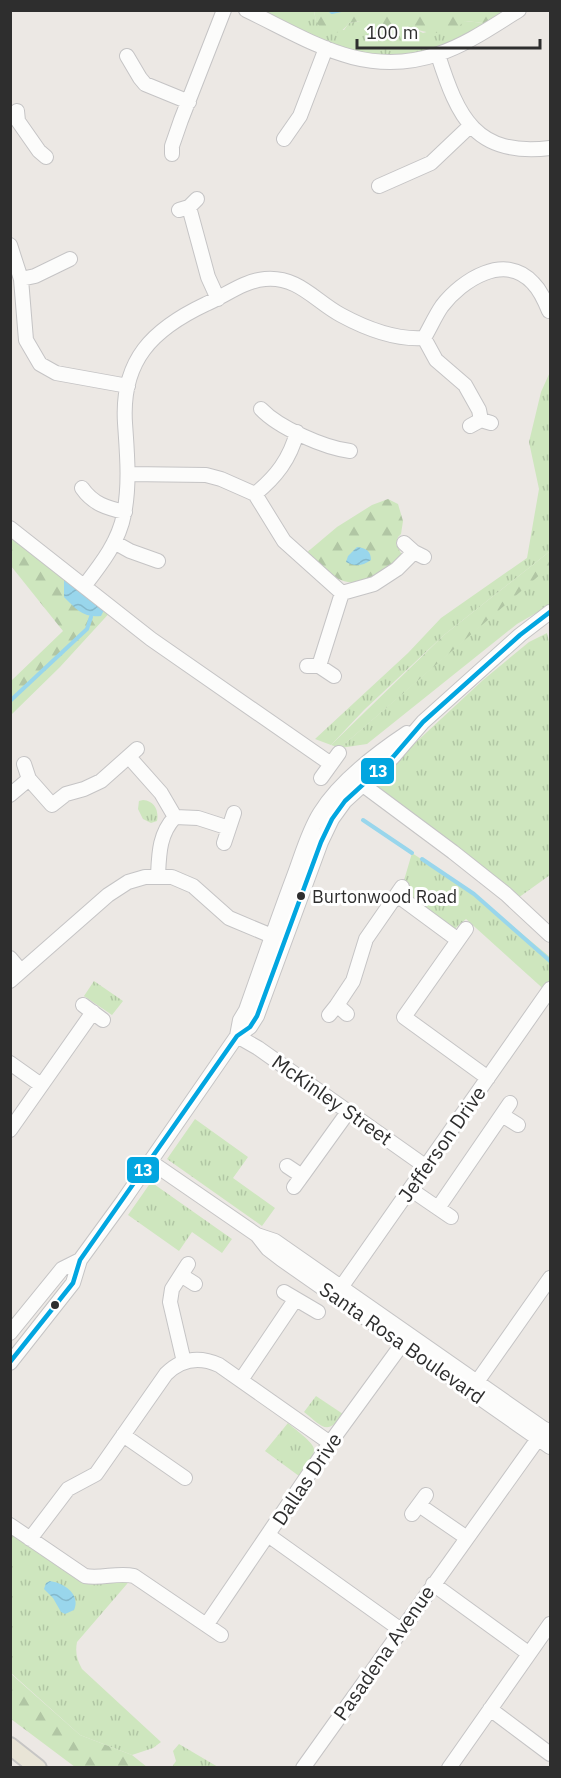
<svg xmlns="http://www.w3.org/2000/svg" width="561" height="1778" viewBox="0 0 561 1778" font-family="'IBM Plex Sans',sans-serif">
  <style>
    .grass { fill: url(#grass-tufts) }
    .forest { fill: url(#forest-firs) }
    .water { fill: url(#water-waves) }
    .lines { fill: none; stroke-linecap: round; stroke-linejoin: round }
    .stream { stroke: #99d6ec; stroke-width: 4 }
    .minor-casing { stroke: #c5c4c5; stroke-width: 16 }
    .major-casing { stroke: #c6c5c4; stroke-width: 20 }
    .minor { stroke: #fcfcfb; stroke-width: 14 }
    .major { stroke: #e8e4d6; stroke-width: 16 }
    .bus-1-casing { stroke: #fff; stroke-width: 9 }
    .bus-1 { stroke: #02a6e0; stroke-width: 4.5 }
    .bus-dot { fill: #2e2e2e; stroke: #fff; stroke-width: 2 }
    .labels { text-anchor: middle; stroke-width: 6; stroke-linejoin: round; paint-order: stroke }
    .bus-label { font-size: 18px; fill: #2e2e2e; stroke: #fff; text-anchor: start }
    .street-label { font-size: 20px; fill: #2e2e2e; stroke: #fff }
    .line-badge { stroke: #fff; stroke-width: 2 }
    .badge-label { font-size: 16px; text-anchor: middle; font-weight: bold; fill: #fff }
  </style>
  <defs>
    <pattern id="grass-tufts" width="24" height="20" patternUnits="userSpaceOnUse" patternTransform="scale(1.5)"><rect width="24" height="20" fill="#cee6be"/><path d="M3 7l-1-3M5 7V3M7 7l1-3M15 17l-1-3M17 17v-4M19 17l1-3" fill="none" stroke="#b1c6a4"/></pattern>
    <pattern id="forest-firs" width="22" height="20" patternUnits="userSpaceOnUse" patternTransform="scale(1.5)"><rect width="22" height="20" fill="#cee6be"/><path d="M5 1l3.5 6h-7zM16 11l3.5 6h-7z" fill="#b1c6a4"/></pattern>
    <pattern id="water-waves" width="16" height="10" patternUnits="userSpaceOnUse" patternTransform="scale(1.5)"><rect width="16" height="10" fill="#99d6ec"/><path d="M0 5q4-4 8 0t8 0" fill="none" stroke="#84b8cb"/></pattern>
  </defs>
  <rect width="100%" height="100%" fill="#ece8e4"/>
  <!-- grass -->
  <path class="grass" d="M248,11h66l2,10 28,9 5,-7 11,-2 26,15 25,-9 12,6 42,-12 19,2 20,-9 1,-3h16l-63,35 -65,17 -67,-15z
    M550,372v176l-1,4 -105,83 -80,75 -33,35 -16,-6 93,-86 33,-35 86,-60 12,-69 -10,-47 12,-50z
    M550,565v40l-33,19 -150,120 -27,4z
    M547,633l3,14v52h-1l1,8v168l-32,23 -147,-114 112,-104 46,-38z
    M143,800c12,1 16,11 14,21l-6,2 -8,-4 -5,-10 1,-8z
    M412,853l62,41 76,63v33l-2,3 -82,-74 -16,14 -50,-39z
    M94,981l29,20 -11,14 -28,-19z
    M195,1119l53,38 -15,21 42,30 -13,18 -95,-67z
    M151,1182l81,57 -10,14 -30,-21 -13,19 -51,-36z
    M316,1396l27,18c-16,23 -21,12 -39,-2z
    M288,1423c5,5 27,20 26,27 0,8 -11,19 -15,26l-34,-25z
    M11,1528l73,51 49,-2 -56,65c-2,11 0,18 5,27l79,73 -8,6 -21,7 -52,-20 -69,-62z
    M179,1744l39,23h-46l4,-6 -3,-10z"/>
  <!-- forest -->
  <path class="forest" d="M314,11h191l-1,3 -20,9 -19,-2c-14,14 -36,15 -54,6l-24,9 -20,-3 -7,-12 -11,2c-8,11 -14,11 -26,9l-7,-11z
    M388,499l10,5 5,17 -2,13 -3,3 -2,7 6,11 -6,8c-9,2 -12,9 -20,13 -29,18 -50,-4 -71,-22l32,-27 35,-22z
    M11,527l103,81 -54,59 -49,48v-34l52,-50 -52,-65z
    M550,545v21l-210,182 -9,-3 113,-110 105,-83z
    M10,1673l70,62 52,20 15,12h-72l-64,-48z"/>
  <!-- water -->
  <path class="water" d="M357,547c9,1 14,4 14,13 -9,6 -15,7 -25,2l2,-6z
    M75,578l29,32 -3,6c-18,2 -25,-7 -37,-19v-18z
    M50,1581c14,2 31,13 24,29l-9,4 -4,-2 -8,-14 -9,-9 2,-6z"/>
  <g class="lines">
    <!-- stream -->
    <path class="stream" d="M330,10l2,2 9,-2
      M10,701l77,-72 4,-12
      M363,820l49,33
      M422,859l52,35 76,67"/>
    <!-- minor casing -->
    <g class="minor-casing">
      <path id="minor" d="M246,10c65,31 118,69 192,44 28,-9 55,-28 81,-44
        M438,55c20,62 37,102 112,93
        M127,56l13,22 5,6 44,18
        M17,111l1,10 21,30 7,6
        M284,139l16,-23 26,-68
        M172,154v-8l9,-26 43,-110
        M379,186l52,-23 39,-37
        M189,207l19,70 10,22
        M179,210l10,-3 8,-8
        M10,245l11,34 5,61 14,24 16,9 72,13
        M21,279l14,-3 35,-17
        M261,409c18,19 64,39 89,42
        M481,420l-2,-10 -14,-25 -29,-25 -12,-22c6,-10 11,-22 18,-32 20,-26 63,-54 91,-23 8,8 12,18 16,28
        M470,426l11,-6 10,3
        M128,474l78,1 15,4 34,15 29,47 58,52
        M82,488c11,16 25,20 43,24
        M255,494c21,-17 35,-35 42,-62
        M10,528l141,111 180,125
        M114,542l16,9 28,10
        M404,543l10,9 10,5
        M85,585c17,-22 34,-44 39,-71 6,-30 3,-61 1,-91 -4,-63 28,-94 81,-119 19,-8 37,-23 59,-25 33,-3 50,22 76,36 24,13 55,25 83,23
        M307,666h12l15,10
        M319,666l23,-73 32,-9 23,-15 17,-17
        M129,757l32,36 14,24c-16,17 -16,37 -17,59
        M24,764l5,15 23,26 14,-11 18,-5 17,-8 36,-32
        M321,778l18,-25
        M355,779l98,73 53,42 44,41
        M10,795l19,-16
        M175,817l23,1 31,10
        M224,843l10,-30
        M397,895l61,45
        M466,929l-62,88 84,61
        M10,958l11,13
        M10,981l98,-86 20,-13 17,-5h27l21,9 36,32 50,21
        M83,1005l20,15
        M337,1005l16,-24 13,-42 36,-52
        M329,1015l8,-10 10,9
        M237,1036l3,-16 6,-10c16,-45 31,-89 48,-134 8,-21 14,-44 26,-63 19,-31 57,-60 87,-80
        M237,1036l21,12 167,118
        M10,1063l31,22
        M502,1115l16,10
        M10,1130l83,-118
        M151,1162l106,73 18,6 275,192
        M287,1166l15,10 -8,11
        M302,1176l46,-64
        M410,1189l41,28
        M438,1208l72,-105
        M257,1235l11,14 13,10 269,188
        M181,1275l14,9
        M284,1292l34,20
        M335,1296l215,-307
        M10,1333l52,-64 18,-9
        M184,1362l-14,-60 2,-13 16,-25
        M10,1363l63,-80 7,-23 43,-59 114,-165 13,-9 7,-11 64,-174 11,-23 13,-18 48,-44 30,-35 97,-87 30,-23
        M241,1380l54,-80
        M472,1389l78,-111
        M123,1435l62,43
        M419,1505l48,33
        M412,1514l14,-19
        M10,1525l75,51c17,3 33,-4 49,0l87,59
        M268,1535l133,95
        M30,1539l38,-50 28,-15 70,-100c15,-15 33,-18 53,-9l111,78
        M433,1584l95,69
        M207,1624l123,-181 78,-107
        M490,1709l60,45
        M303,1768l242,-339
        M449,1768l101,-144"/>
    </g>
    <!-- major casing -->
    <g class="major-casing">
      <path id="major" d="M10,1746l28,22"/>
    </g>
    <!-- minor -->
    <use href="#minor" class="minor"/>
    <!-- major -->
    <use href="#major" class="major"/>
    <!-- bus-1 casing -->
    <g class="bus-1-casing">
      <path id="bus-1" d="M10,1362l63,-79 7,-23 157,-224 13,-9 7,-11 64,-174 11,-23 13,-18 48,-44 30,-35 97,-87 30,-23"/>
    </g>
    <!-- bus-1 -->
    <use href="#bus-1" class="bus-1"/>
  </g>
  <!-- markers -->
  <g class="bus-dot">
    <circle cx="301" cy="896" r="5"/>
    <circle cx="55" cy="1305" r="5"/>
  </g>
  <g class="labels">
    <!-- bus labels -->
    <g class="bus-label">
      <text x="312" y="903">Burtonwood Road</text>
    </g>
    <!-- street labels -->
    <g class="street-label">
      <text transform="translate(332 1100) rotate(35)" y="7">McKinley Street</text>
      <text transform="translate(442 1144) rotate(-55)" y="7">Jefferson Drive</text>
      <text transform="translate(402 1343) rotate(35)" y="7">Santa Rosa Boulevard</text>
      <text transform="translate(307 1479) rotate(-56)" y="7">Dallas Drive</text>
      <text transform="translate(384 1653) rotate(-55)" y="7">Pasadena Avenue</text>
    </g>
  </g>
  <g class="line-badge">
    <rect x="360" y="757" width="35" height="28" rx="6" fill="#02a6e0"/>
    <rect x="126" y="1156" width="34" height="28" rx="6" fill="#02a6e0"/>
  </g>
  <g class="badge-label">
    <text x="378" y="777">13</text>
    <text x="143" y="1176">13</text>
  </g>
  <!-- border -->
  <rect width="561" height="1778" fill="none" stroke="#2e2e2e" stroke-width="24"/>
  <!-- scale -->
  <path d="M357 39v9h183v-9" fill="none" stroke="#2e2e2e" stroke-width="3"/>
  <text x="366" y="39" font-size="18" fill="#2e2e2e" stroke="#ffffff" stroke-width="4.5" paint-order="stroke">100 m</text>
</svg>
